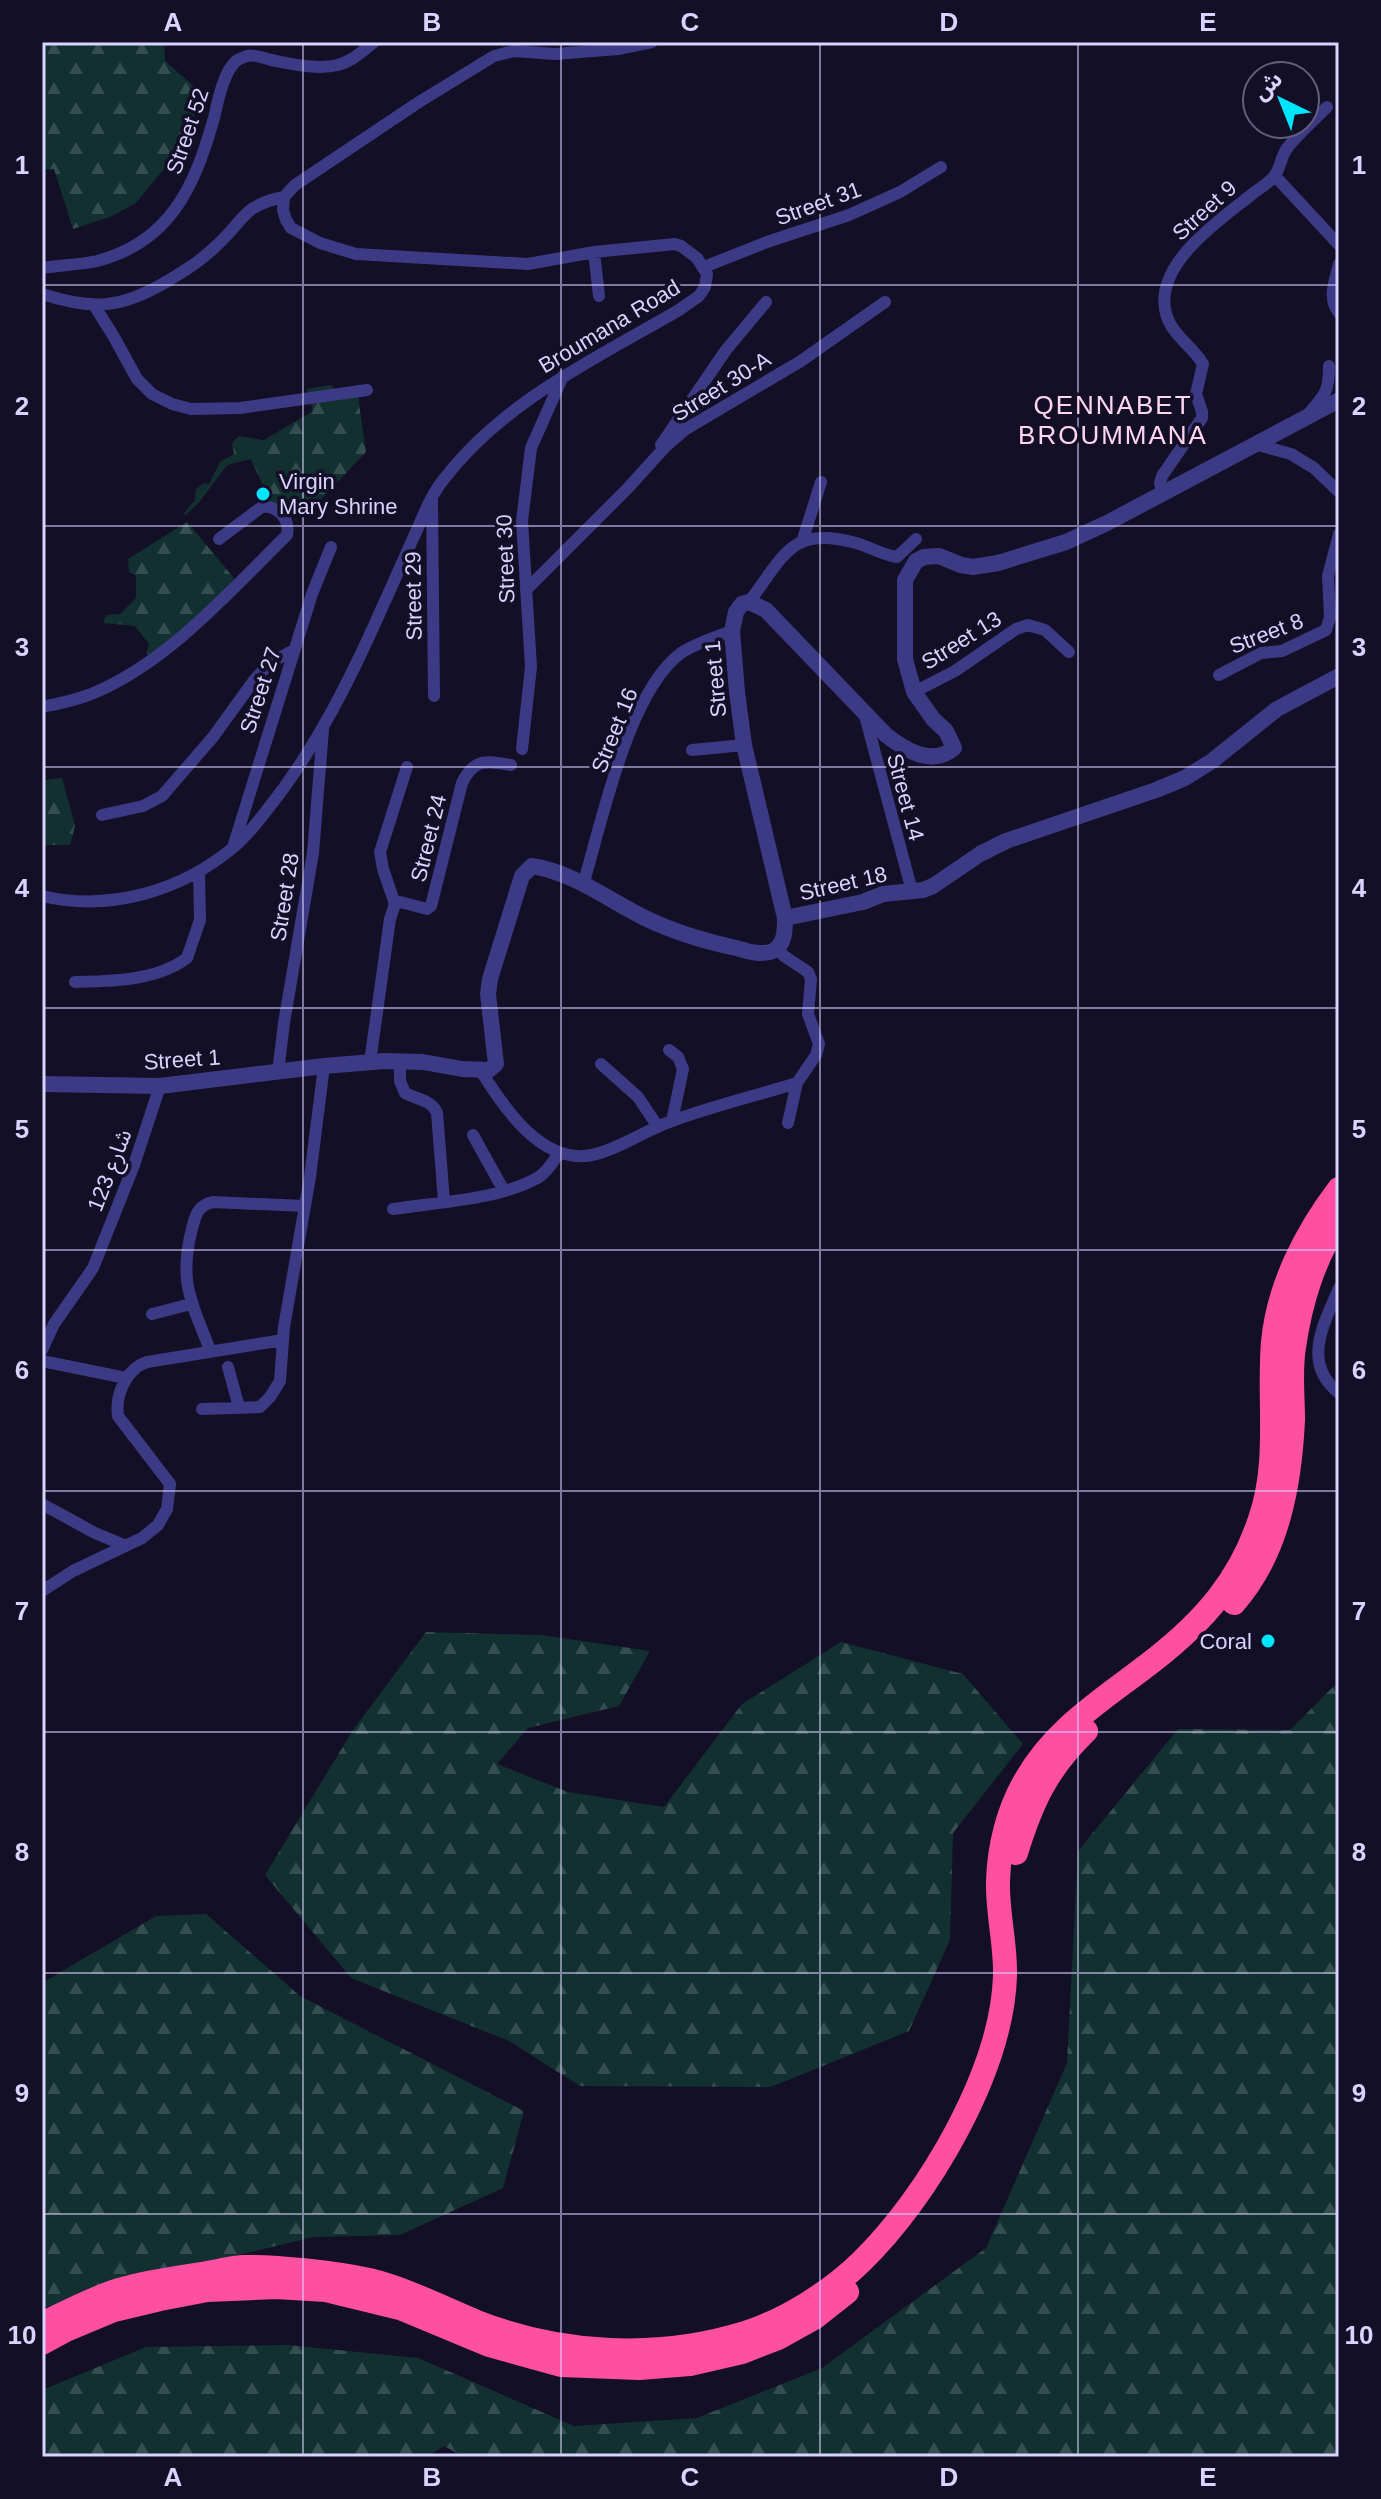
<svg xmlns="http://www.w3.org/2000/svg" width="1381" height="2499" viewBox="0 0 1381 2499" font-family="Arial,'Noto Sans Arabic',sans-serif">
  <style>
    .forest { fill: url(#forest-firs) }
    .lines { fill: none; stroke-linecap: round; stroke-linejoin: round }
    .minor { stroke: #3d3a85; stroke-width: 12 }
    .tertiary { stroke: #3d3a85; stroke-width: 16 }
    .motorway { stroke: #ff4fa3; stroke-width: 24 }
    .grid { fill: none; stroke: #d9d4ff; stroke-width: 2; stroke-opacity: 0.55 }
    .poi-dot { fill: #00e5ff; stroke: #130f26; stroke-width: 3 }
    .labels { text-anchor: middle; stroke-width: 7; stroke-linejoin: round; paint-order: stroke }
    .street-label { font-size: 22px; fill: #d9d4ff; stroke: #130f26 }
    .poi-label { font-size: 22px; fill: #d9d4ff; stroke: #130f26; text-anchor: start }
    .quarter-label { font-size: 26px; letter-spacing: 2px; fill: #ffd6f0; stroke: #130f26 }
    .neatline { fill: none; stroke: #d9d4ff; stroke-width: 3 }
    .grid-label { font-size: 26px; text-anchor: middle; font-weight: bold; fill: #d9d4ff }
  </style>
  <defs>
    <pattern id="forest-firs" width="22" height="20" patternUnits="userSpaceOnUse" patternTransform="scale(2)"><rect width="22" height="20" fill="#12302f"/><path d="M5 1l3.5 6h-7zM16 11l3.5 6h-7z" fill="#344d4e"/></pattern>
  </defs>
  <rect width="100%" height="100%" fill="#130f26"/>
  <!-- forest -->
  <path class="forest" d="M42,42h122l1,19 38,33 -21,53 -46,56 -26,14 -37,12 -19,-60 -12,1z
    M332,385l3,6 22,-1 9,62 -56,59 -33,6 -26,-58 -24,6 -26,35 -16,16 -1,-3 11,-13 1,-11 8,-6 5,1 11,-22 14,-8 -2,-11 7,-7 25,4 49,-29 -7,-22z
    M187,522l47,56 -6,11 -78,71 -3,-8 2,-8 -14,-18 -32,-3 3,-8 14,-1 16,-16v-22l-7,-4 -1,-13z
    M62,778l13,48 -5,19h-28l2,-65z
    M426,1632l115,3 109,16 -31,55 -91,22 -31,36 71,28 96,15 78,-103 99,-62 122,32 60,70 -70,89 -3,107 -41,91 -138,56 -191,-1 -71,-45 -158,-63 -86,-103 88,-145z
    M1339,1681v776h-875l-20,-11 -18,11h-384v-67l104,-43 142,-2 130,13 156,68 123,-8 125,-50 164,-120 81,-185 11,-212 100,-122 112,1z
    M206,1914l94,82 224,115 -21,77 -103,47 -86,2 -194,46 -78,26v-326l114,-67z"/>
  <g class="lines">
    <!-- minor -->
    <path class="minor" d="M1275,176l64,69
      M594,252l5,44
      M1339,264c-4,17 -12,34 0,49
      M704,267l63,-25 82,-27 51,-23 41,-25
      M42,268c18,-3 37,-3 55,-7 74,-19 98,-76 117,-143 4,-17 9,-45 22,-57 1,-1 10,-5 11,-5 7,-2 17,2 24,4 21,4 46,10 67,5 14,-4 25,-14 36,-23
      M42,294c50,16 78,15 124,-12 18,-11 35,-21 50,-36 28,-25 26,-41 68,-49
      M94,305l20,32 23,42 15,15 20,10 19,5 49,-1 127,-18
      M1310,412c16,-18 19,-22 19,-46
      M1254,444l37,10 23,14 25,24
      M661,445l65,-95 40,-48
      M1162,492l-2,-9 2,-7 40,-58v-6l-6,-18 7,-30c-12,-20 -34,-30 -38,-55 -8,-47 55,-89 86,-114 7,-6 19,-12 24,-20 6,-8 6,-20 13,-28 11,-14 26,-27 39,-40
      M432,499l2,197
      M803,539l18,-57
      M526,590l102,-102 38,-42 20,-17 115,-68 84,-59
      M749,602c36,-47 42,-77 107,-59 14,4 27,12 41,14l19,-18
      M1219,675l42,-22 21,-2 44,-21 4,-13 -2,-41 11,-42
      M914,692l41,-21 61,-42 12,-4 17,5 24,22
      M42,707c19,-4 36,-7 54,-15 74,-32 134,-101 191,-157 3,-16 -8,-28 -24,-29l-44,33
      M864,712l48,179
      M522,749l9,-82 -9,-146 9,-73 32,-72
      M692,750l52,-5
      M102,815l41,-9 19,-10 51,-59 42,-58 15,-16 24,-13
      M234,844l78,-250 19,-47
      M583,885c19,-63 45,-193 98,-232 15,-10 34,-16 51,-22
      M42,896c68,16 140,-5 193,-50 12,-10 22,-23 32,-36 48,-60 83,-130 114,-200 12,-26 23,-52 35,-78 8,-18 15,-37 28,-53 61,-79 151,-120 235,-169l20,-14 6,-9 2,-13 -10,-16 -16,-12 -6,-2 -81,8 -66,12 -172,-10 -36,-11 -29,-15 -5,-8 -3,-10 1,-13 11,-12 124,-83 75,-46 20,-5 41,3 63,-5 34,-7
      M395,904l-12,-35 -3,-17 27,-85
      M777,948l7,8 24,16 3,7 -3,35 11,30 -3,11 -19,28 -9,40
      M75,982c37,-1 81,-1 112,-24l13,-38 -1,-49
      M669,1050l9,7 5,12 -11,52
      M400,1061v20l5,12c11,6 27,7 32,20l7,88
      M370,1062l20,-143 5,-15 5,-2 27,7 4,-3 31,-123c12,-25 24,-22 49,-18
      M601,1064l37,33 20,30
      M481,1071c23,37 61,94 111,84 28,-6 53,-25 80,-34 41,-15 83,-25 125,-38
      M278,1072l6,-49 29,-170 10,-123
      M473,1135l31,56
      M393,1209c45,-7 106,-9 146,-32 9,-6 14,-15 20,-24
      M1339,1288c-15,36 -38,75 0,105
      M152,1314l39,-10
      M42,1350l12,-26 39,-56 41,-103 26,-79
      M210,1350c-18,-47 -32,-68 -18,-121 3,-13 6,-24 21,-27l91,4
      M42,1361l84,17
      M228,1367l11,40
      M202,1409l58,-2 10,-10 10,-16 4,-54 26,-150 14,-111
      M42,1504l53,29 29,12
      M42,1591l31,-20 69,-33 16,-13 9,-16 3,-25 -52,-68c-3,-21 8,-47 29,-54l136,-22"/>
    <!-- tertiary -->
    <path class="tertiary" d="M785,918l78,-16 20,-8 40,-4 10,-4 47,-32 26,-13 150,-51 29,-12 27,-17 65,-52 62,-33
      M42,1084l118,2 164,-20 61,-5 38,1 39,7 27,1 7,-6 -8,-70 2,-15 32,-103 10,-10c40,6 75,33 111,51 30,15 61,24 93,31 11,3 26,8 37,3 12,-6 12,-21 12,-33l-41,-173 -7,-53 -5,-61 4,-19 6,-8 7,-2 17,8 120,125c19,15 46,32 68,13l-8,-17 -13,-12 -19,-27 -9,-33v-79l11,-19 8,-4 15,-1 22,9 12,2 25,-4 68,-21 41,-19 232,-123"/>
    <!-- motorway -->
    <path class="motorway" d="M1234,1603c44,-50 56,-119 59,-183 0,-24 -3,-49 1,-73 6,-42 20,-91 45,-125
      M1016,1853c16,-52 31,-84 70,-122
      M42,2324c25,-12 51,-26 77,-34 26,-8 55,-12 82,-16 14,-2 28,-6 42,-7 33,-1 94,6 126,13 37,9 72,27 108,42 84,33 181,38 268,11 41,-13 85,-41 116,-71 67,-65 141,-191 144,-286 1,-32 -8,-63 -7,-95 1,-34 10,-71 27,-100 30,-54 82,-84 129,-121 50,-39 86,-80 106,-141 20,-57 8,-118 13,-177 5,-55 33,-110 66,-153
      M42,2343l24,-13 48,-20 46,-11 47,-9 69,-3 50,3 74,18 89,37 72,20 78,3 51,-4 52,-12 36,-14 36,-20 33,-26"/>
  </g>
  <!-- grid -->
  <path class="grid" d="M303,42v2415M561,42v2415M820,42v2415M1078,42v2415M42,285h1297M42,526h1297M42,767h1297M42,1008h1297M42,1250h1297M42,1491h1297M42,1732h1297M42,1973h1297M42,2214h1297"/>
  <!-- markers -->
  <g class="poi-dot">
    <circle cx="263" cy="494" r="8"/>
    <circle cx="1268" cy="1641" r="8"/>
  </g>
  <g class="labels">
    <!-- street labels -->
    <g class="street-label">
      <text transform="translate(187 131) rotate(-71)" y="8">Street 52</text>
      <text transform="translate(818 203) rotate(-20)" y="8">Street 31</text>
      <text transform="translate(1204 210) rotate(-42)" y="8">Street 9</text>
      <text transform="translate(609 326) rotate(-31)" y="8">Broumana Road</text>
      <text transform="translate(721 386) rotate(-32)" y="8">Street 30-A</text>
      <text transform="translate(505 559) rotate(-92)" y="8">Street 30</text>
      <text transform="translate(413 596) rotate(-91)" y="8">Street 29</text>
      <text transform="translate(1266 633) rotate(-21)" y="8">Street 8</text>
      <text transform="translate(961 640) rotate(-32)" y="8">Street 13</text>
      <text transform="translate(715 679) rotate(-95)" y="8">Street 1</text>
      <text transform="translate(260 690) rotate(-72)" y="8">Street 27</text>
      <text transform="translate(614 730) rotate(-68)" y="8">Street 16</text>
      <text transform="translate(906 797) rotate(75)" y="8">Street 14</text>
      <text transform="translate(428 838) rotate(-76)" y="8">Street 24</text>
      <text transform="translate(843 883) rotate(-13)" y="8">Street 18</text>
      <text transform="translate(284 897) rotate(-81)" y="8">Street 28</text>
      <text transform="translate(182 1059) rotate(-4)" y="8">Street 1</text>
      <text transform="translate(109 1170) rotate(-69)" y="8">شارع 123</text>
    </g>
    <!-- poi labels -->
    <g class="poi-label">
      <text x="279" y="489">Virgin<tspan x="279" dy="25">Mary Shrine</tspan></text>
      <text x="1252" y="1649" text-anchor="end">Coral</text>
    </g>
    <!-- quarter labels -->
    <g class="quarter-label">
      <text x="1113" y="414">QENNABET<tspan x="1113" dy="30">BROUMMANA</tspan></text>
    </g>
  </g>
  <!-- border -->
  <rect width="1381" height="2499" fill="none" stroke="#130f26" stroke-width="88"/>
  <!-- north arrow -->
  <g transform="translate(1281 100) rotate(317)"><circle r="38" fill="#130f26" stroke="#625e7d" stroke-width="2"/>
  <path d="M0-6L14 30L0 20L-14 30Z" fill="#00e5ff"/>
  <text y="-12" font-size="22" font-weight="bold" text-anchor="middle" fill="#d9d4ff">ش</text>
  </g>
  <rect x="44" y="44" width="1293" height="2411" class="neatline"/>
  <g class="grid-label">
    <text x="173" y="31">A</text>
    <text x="432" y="31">B</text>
    <text x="690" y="31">C</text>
    <text x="949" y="31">D</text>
    <text x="1208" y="31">E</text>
    <text x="22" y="174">1</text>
    <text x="1359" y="174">1</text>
    <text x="22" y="415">2</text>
    <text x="1359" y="415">2</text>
    <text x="22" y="656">3</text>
    <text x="1359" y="656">3</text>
    <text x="22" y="897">4</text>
    <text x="1359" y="897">4</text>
    <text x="22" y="1138">5</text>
    <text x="1359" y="1138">5</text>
    <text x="22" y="1379">6</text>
    <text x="1359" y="1379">6</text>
    <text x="22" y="1620">7</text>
    <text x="1359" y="1620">7</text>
    <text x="22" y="1861">8</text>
    <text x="1359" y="1861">8</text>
    <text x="22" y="2102">9</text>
    <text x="1359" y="2102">9</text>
    <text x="22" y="2344">10</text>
    <text x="1359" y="2344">10</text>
    <text x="173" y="2486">A</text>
    <text x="432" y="2486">B</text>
    <text x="690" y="2486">C</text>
    <text x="949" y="2486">D</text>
    <text x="1208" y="2486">E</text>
  </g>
</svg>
